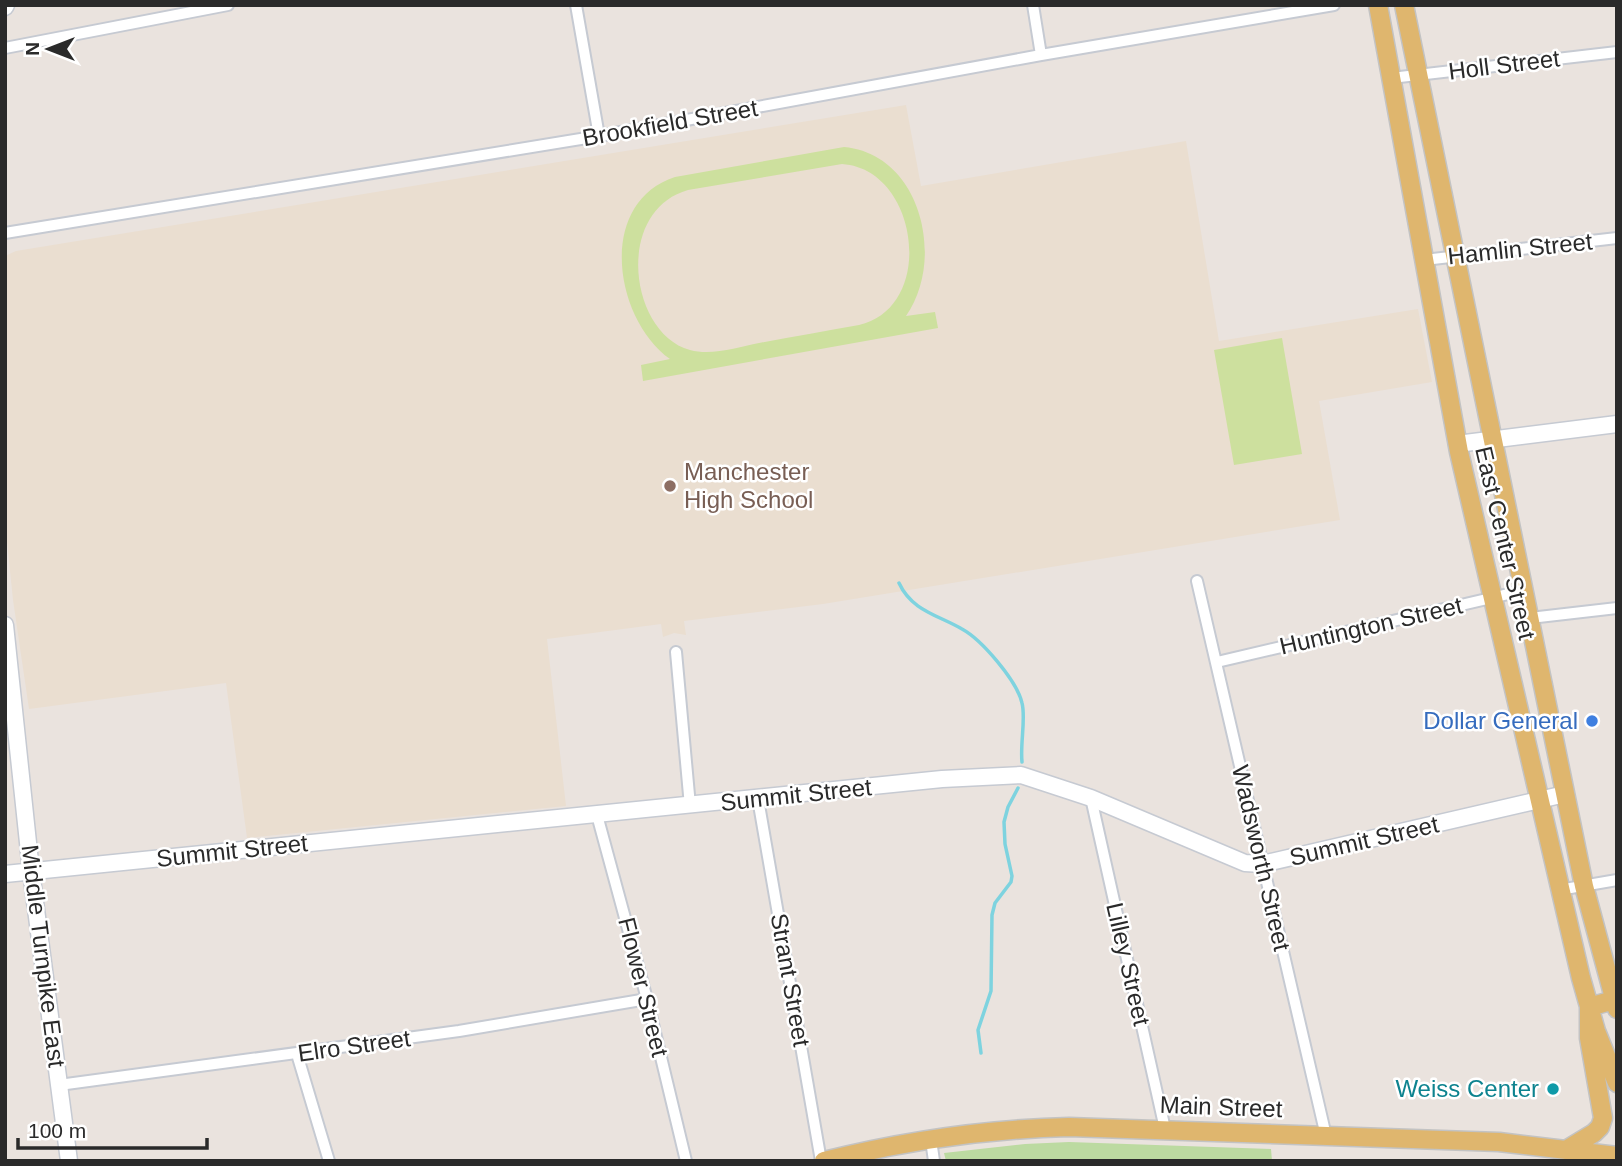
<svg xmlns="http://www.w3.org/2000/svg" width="1622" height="1166" viewBox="0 0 1622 1166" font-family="Helvetica,sans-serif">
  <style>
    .education { fill: #eaded0 }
    .green { fill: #bcdaa1 }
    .pitch { fill: #cde09e; fill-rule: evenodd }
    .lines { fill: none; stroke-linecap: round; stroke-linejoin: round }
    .stream { stroke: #7ed3df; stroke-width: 3.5 }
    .street-casing { stroke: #c6cad2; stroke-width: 14 }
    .secondary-casing { stroke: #c6cad2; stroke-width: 19 }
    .primary-casing { stroke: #c3c3c3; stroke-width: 21 }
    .street { stroke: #fff; stroke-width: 10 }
    .secondary { stroke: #fff; stroke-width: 16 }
    .primary { stroke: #dfb66e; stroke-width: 18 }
    .education-dot { fill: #8d6e63; stroke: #fff; stroke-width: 2.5 }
    .shop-dot { fill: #3f7fe0; stroke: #fff; stroke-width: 2.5 }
    .culture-dot { fill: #0f9aa8; stroke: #fff; stroke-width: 2.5 }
    .labels { text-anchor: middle; stroke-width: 5; stroke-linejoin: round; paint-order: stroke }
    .street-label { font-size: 24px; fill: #2a2a2a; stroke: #fff }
    .education-label { font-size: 24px; fill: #785e54; stroke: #fff; text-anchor: start }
    .shop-label { font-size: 24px; fill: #366cbe; stroke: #fff; text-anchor: end }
    .culture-label { font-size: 24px; fill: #0d838f; stroke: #fff; text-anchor: end }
  </style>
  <rect width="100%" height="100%" fill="#eae3de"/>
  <!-- education -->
  <path class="education" d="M906,105l15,81 265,-45 33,200 199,-32 14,73 -113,19 21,119 -517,84 -139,17 2,14 -12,-2 -11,4 -2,-13 -114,15 19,167 -319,32 -21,-155 -197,26 -16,-109 -8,-78v-266l11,-5z"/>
  <!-- green -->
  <path class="green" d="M1069,1142l202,7 1,12h-326l-2,-8 81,-9z"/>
  <!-- pitch -->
  <path class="pitch" d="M844,147c77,7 102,112 62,169l29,-4 3,16 -295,53 -2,-16 29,-6c-56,-40 -74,-156 5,-182zM842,164c77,5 95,143 17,161 -33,6 -67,12 -100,18 -21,4 -47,13 -69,7 -61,-17 -76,-139 -2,-160z
    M1282,338l20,116 -68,11 -20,-115z"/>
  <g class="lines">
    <!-- stream -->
    <path class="stream" d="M899,583c13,28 39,32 63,46 20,11 55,52 60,74 4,15 -2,41 0,59
      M981,1053l-3,-23 13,-39 1,-76 3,-12 16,-21 1,-6 -7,-32 -1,-22 4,-15 10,-19"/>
    <!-- street casing -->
    <g class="street-casing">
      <path id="street" d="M576,5l23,131
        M1033,5l8,50
        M5,48l223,-43
        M1391,78l226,-26
        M5,233l594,-97 442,-81 293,-50
        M1424,260l193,-22
        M1197,581l129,555
        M1530,618l87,-10
        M676,652l14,154
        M1217,662l308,-72
        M1091,798l74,331
        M758,799l63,362
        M597,815l50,184 39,162
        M1559,890l58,-10
        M297,1054l32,107
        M59,1085l400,-54 188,-32
        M931,1140l3,21"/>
    </g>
    <!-- secondary casing -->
    <g class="secondary-casing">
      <path id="secondary" d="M5,7l1,-2
        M1457,444l160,-20
        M5,625l26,246 38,290
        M5,874l937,-95 79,-4 70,23 154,65 17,1 303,-70"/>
    </g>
    <!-- primary casing -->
    <g class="primary-casing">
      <path id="primary" d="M1378,5l81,447 122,526 15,53 21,52
        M1404,5l180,881 33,123
        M1566,1150l28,-17 6,-6 3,-9 -14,-80v-31l25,-7
        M824,1161c80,-20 163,-32 245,-34l430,15 118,14"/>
    </g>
    <!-- street -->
    <use href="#street" class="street"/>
    <!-- secondary -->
    <use href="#secondary" class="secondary"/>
    <!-- primary -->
    <use href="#primary" class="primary"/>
  </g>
  <!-- markers -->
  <circle class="education-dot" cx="670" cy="486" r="7"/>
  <circle class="shop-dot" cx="1592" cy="721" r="7"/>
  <circle class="culture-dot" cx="1553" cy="1089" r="7"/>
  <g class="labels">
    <!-- street labels -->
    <g class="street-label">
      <text transform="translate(1504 65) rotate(-7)" y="8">Holl Street</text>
      <text transform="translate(670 123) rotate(-10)" y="8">Brookfield Street</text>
      <text transform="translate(1520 249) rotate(-6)" y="8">Hamlin Street</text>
      <text transform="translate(1505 543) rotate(77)" y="8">East Center Street</text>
      <text transform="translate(1371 626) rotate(-13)" y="8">Huntington Street</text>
      <text transform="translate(796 795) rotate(-6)" y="8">Summit Street</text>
      <text transform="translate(1364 841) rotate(-13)" y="8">Summit Street</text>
      <text transform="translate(232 851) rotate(-6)" y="8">Summit Street</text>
      <text transform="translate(1261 858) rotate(77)" y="8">Wadsworth Street</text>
      <text transform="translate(43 956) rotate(83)" y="8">Middle Turnpike East</text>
      <text transform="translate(1128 964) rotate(77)" y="8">Lilley Street</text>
      <text transform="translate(790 980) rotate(80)" y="8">Strant Street</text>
      <text transform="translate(643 987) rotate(76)" y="8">Flower Street</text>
      <text transform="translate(354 1046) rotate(-8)" y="8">Elro Street</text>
      <text transform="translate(1221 1107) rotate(2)" y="8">Main Street</text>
    </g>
    <!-- education labels -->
    <g class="education-label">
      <text x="684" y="480">Manchester<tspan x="684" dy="28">High School</tspan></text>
    </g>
    <!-- shop labels -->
    <g class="shop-label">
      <text x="1578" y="729">Dollar General</text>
    </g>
    <!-- culture labels -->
    <g class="culture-label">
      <text x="1539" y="1097">Weiss Center</text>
    </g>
  </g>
  <!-- border -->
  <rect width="1622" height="1166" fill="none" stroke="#2a2a2a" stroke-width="14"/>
  <!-- north arrow -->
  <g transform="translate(49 49) rotate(270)" stroke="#ffffff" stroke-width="5" paint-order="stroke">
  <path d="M0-5L12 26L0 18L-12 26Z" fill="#2a2a2a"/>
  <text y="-10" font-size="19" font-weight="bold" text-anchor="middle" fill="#2a2a2a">N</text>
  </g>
  <!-- scale -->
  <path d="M18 1138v10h189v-10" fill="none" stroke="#2a2a2a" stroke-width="3.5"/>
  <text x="28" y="1138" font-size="21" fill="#2a2a2a" stroke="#ffffff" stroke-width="5" paint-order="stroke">100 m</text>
</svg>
